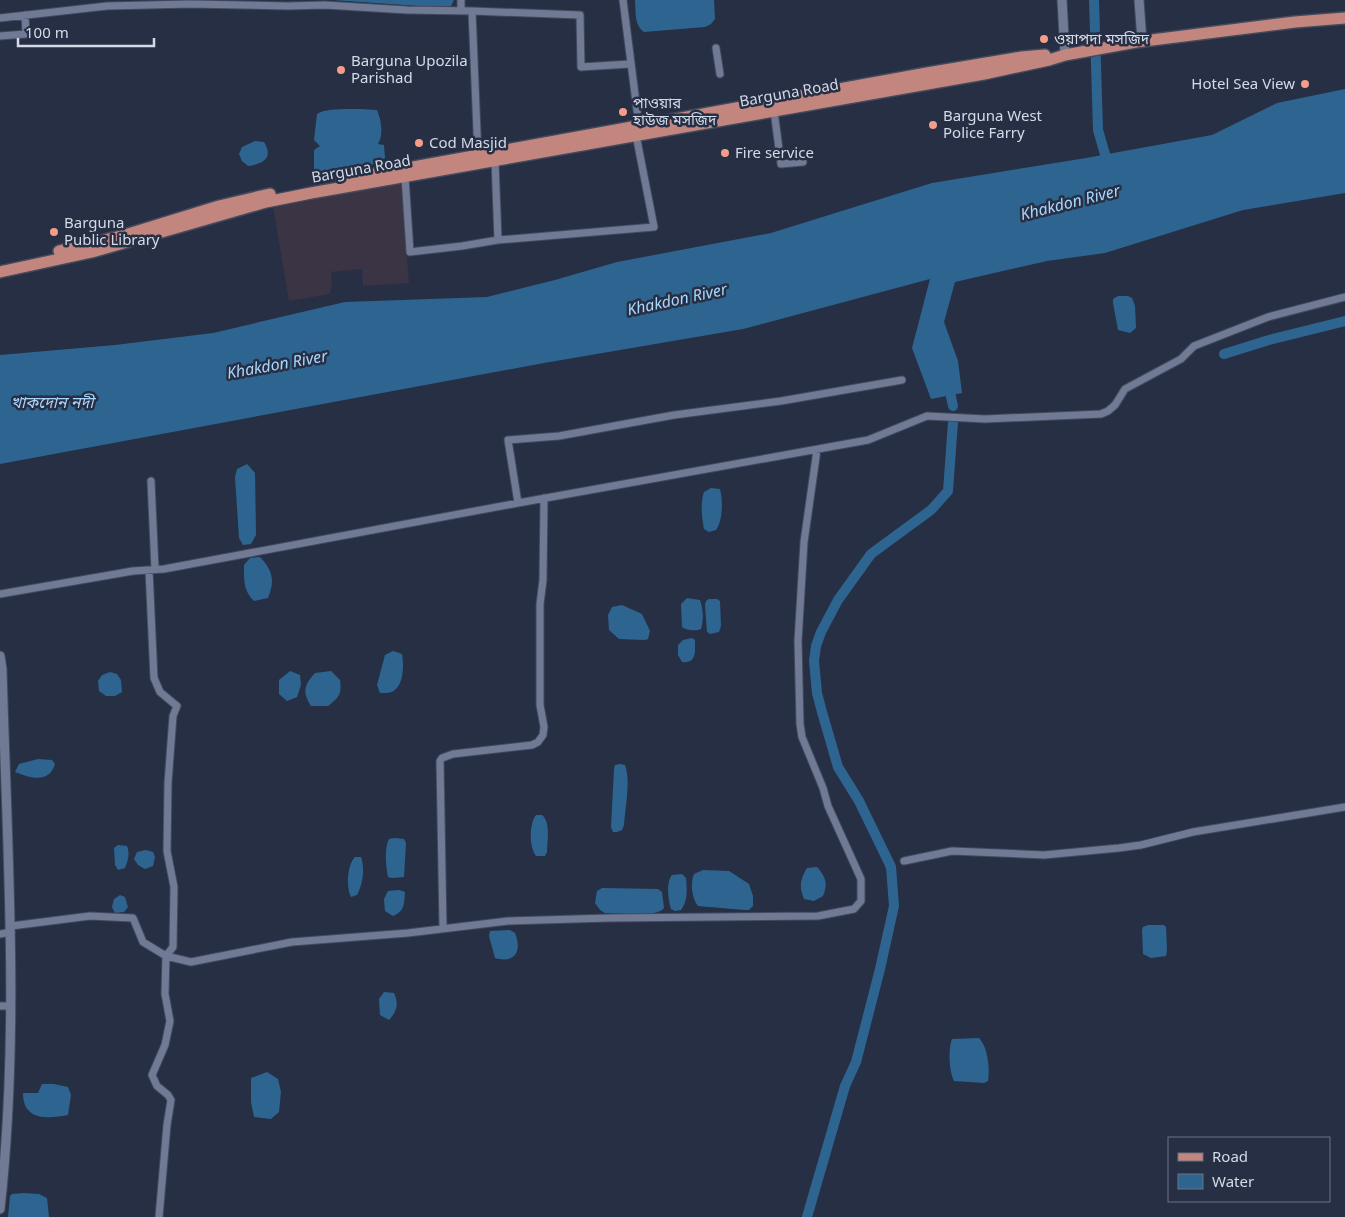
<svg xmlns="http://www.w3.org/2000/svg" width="1345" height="1217" viewBox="0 0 1345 1217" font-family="'Noto Sans','Noto Sans Bengali',sans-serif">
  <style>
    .industrial { fill: #3a3445 }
    .water { fill: #2e6590 }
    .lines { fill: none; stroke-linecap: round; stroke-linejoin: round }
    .canal { stroke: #2e6590; stroke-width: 10 }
    .minor-casing { stroke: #434a5c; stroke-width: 9 }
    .tertiary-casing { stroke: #434a5c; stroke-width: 11 }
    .primary-casing { stroke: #434a5c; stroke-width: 14 }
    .minor { stroke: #707a94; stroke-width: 7 }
    .tertiary { stroke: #707a94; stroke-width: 9 }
    .primary { stroke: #c3867f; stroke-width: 11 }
    .poi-dot { fill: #f49d8b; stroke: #272f45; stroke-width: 2 }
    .labels { text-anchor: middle; stroke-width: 5; stroke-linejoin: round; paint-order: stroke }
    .poi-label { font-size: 15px; fill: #d4dae8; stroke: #272f45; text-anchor: start }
    .street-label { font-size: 15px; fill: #d4dae8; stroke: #272f45 }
    .water-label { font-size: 16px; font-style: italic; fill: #a9d6fc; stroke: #272f45 }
  </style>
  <rect width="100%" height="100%" fill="#272f45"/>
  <!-- industrial -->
  <path class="industrial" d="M401,183l8,100 -46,3 -1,-17 -31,3 1,10 -2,12 -41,7 -16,-95z"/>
  <!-- water -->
  <path class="water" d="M333,0h121l-3,6 -4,1 -28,-1z
    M635,0h79l1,19 -4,5 -6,3 -61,5c-10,-7 -8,-21 -9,-32z
    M1345,89v104l-102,17 -138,43 -58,8 -92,21 -11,40 14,39 4,32 -31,6 -19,-51 18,-69 -187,50 -199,34 -544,101v-109l115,-10 98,-12 132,-31 142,-5 68,-17 62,-18 154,-29 161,-50 154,-25 126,-23 65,-32z
    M360,109l17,1c4,10 7,24 1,34l6,1 1,13c-9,9 -54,16 -68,19l-3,-2v-25l6,-4 -6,-6 3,-26c8,-6 32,-5 43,-5z
    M255,141l9,1c10,16 -1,22 -16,24l-6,-5 -3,-7 3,-7z
    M1118,296h10l4,2 3,8 1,22 -6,5 -12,-3 -5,-27v-4z
    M247,464l8,9 1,62 -5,9 -8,1 -4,-7 -4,-61 2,-8z
    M711,488l9,1c3,12 3,31 -4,41l-7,2 -5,-3c-2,-11 -4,-26 0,-37z
    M260,557c13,14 15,24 8,41l-14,3c-11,-10 -10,-22 -10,-36l6,-7z
    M687,598l13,2c3,9 4,19 1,29 -5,2 -14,2 -19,-2l-1,-23z
    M709,599h8l3,2 1,25 -2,6 -9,2 -3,-2 -2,-27 1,-4z
    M622,605l20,9 8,17 -2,8 -3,1 -26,-1 -10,-9 -1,-15 4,-8z
    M692,638l3,2c0,11 2,24 -13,22l-4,-7v-10l5,-5z
    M393,651l9,3c2,11 2,32 -10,38 -3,1 -8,1 -12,1l-3,-8 8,-30z
    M290,671l10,4 1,10 -4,12 -10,4 -8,-7v-14z
    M331,671l9,9c2,15 -1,17 -12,26h-17c-9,-14 -7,-21 4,-33z
    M110,672l7,2 4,6 1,12 -7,4h-9l-7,-5 -1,-10 4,-6z
    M38,759l14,1 3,4c-6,20 -25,14 -40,8l4,-8z
    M620,764l5,1c6,15 0,43 -1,60l-2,5 -5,2h-4l-2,-5 3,-58 1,-4z
    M536,815h6c9,7 5,26 5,37l-2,4h-9c-7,-9 -7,-32 0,-41z
    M395,838l9,1 2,4 -2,34 -12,1 -4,-1c-2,-10 -4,-28 1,-38z
    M118,845l9,1c3,8 1,15 -2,22l-7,2 -3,-5 -1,-17z
    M146,850l7,2 2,5 -2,9 -8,3 -7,-4 -4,-6 3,-7z
    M355,857h6c4,12 2,27 -4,38l-6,2c-5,-9 -4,-32 4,-40z
    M817,867c9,10 11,17 6,29l-9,5 -10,-2c-5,-12 -4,-20 3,-31z
    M703,870l26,1 20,13 4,12v10l-4,4h-4l-47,-4c-6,-8 -8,-22 -4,-32z
    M682,874l4,4c1,11 2,23 -5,32l-6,1 -4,-2c-3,-9 -5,-27 1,-34z
    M602,888l56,1 4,3 2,16c-7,10 -46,5 -59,5l-5,-3 -5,-7 2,-12z
    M399,890l6,2c-1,12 0,19 -12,24l-8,-5 -1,-12 4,-8z
    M120,895l5,2 3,10 -4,5 -9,1 -3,-6 2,-8z
    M1148,925h16l2,2 1,23 -1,6 -15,2 -8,-4 -1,-24 1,-3z
    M510,930l5,3c7,17 1,31 -20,25l-6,-22 1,-5z
    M384,992l10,1c5,11 3,18 -5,27l-9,-5 -1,-16z
    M979,1038c9,9 11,31 9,43l-4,2 -30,-2c-5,-10 -6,-32 -2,-42z
    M267,1072l11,7 3,13 -2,20 -8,7 -17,-2 -3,-15v-24z
    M42,1084h12l14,3 3,8 -3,20c-20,4 -45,6 -45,-22h15z
    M24,1193l15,1 8,4 2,19h-41l2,-21 2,-2z"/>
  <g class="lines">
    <!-- canal -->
    <path class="canal" d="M1094,0l4,130 11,38
      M1224,354l45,-14 76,-19
      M948,383l5,23
      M807,1217l38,-131 11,-24 24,-93 14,-63 -3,-39 -32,-66 -21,-34 -16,-55 -5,-19 -3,-32 2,-15 5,-14 17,-32 33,-46 60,-44 17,-19 5,-69"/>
    <!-- minor casing -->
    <g class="minor-casing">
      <path id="minor" d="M623,0l16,126
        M461,11v-11
        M472,11l108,4 1,52 49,-3
        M0,18l107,-12 83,-2 98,2 37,-1 82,5 65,1 6,145
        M0,36l26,-2 -1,-19
        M716,48l4,26
        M774,111l7,53 22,-2
        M495,161l3,79 156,-13 -18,-92
        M405,177l5,75 52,-6 36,-6
        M151,481l4,88
        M518,503l-10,-63 51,-4 115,-21 107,-14 121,-21
        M149,570l5,108 6,14 17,14 -4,10 -5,67 -1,68 7,36 -1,60 -7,9 -1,38 5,27 -5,24 -13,30 5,11 11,9 3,5 -4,25 -8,92
        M0,594l133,-23 31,-2 354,-66 350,-63 59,-24 58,3 116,-5 7,-3 7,-6 10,-16 56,-30 13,-13 74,-29 77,-20
        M904,861l48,-10 92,4 75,-7 22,-3 52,-13 152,-25
        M11,926l79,-10 43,2 10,24 23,14 25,6 101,-20 116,-9 100,-12 101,-3 209,-2 36,-7 7,-8v-22l-33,-73 -5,-18 -21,-51 -2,-13 -2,-83 6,-99 13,-92
        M443,928l-3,-167 2,-3 11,-4 79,-9 6,-3 5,-7 1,-8 -4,-22v-101l3,-24 1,-82
        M0,934l11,-2
        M0,1006h11"/>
    </g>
    <!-- tertiary casing -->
    <g class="tertiary-casing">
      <path id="tertiary" d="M1062,0l3,55
        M1139,0l3,41
        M0,656l2,13c5,180 18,360 -2,540"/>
    </g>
    <!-- primary casing -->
    <g class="primary-casing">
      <path id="primary" d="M342,180l585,-107 95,-16 23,-2
        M59,251l66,-16 94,-29 51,-12
        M0,272l92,-20 174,-50 45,-9 673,-119 65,-14 16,-5 71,-13 159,-20 50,-4"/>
    </g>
    <!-- minor -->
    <use href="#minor" class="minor"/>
    <!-- tertiary -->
    <use href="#tertiary" class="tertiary"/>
    <!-- primary -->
    <use href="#primary" class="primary"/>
  </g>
  <!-- markers -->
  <g class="poi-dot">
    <circle cx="1044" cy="39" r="5"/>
    <circle cx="341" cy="70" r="5"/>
    <circle cx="1305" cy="84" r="5"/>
    <circle cx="623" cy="112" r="5"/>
    <circle cx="933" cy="125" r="5"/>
    <circle cx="419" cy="143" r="5"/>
    <circle cx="725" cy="153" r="5"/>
    <circle cx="54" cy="232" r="5"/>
  </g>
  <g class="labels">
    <!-- poi labels -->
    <g class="poi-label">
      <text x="1054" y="44">ওয়াপদা মসজিদ</text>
      <text x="351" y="66">Barguna Upozila<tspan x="351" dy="17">Parishad</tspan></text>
      <text x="1295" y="89" text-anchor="end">Hotel Sea View</text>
      <text x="633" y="108">পাওয়ার<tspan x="633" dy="17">হাউজ মসজিদ</tspan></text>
      <text x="943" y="121">Barguna West<tspan x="943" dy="17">Police Farry</tspan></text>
      <text x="429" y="148">Cod Masjid</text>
      <text x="735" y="158">Fire service</text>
      <text x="64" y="228">Barguna<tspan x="64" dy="17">Public Library</tspan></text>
    </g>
    <!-- street labels -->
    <g class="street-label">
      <text transform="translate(789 93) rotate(-10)" y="5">Barguna Road</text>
      <text transform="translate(361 169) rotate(-10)" y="5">Barguna Road</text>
    </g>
    <!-- water labels -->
    <g class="water-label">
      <text transform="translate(1070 202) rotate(-14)" y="6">Khakdon River</text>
      <text transform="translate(677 299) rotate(-12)" y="6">Khakdon River</text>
      <text transform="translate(277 364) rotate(-10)" y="6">Khakdon River</text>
      <text x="52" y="408">খাকদোন নদী</text>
    </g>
  </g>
  <!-- legend -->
  <rect x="1168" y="1137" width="162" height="65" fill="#272f45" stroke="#6c7386"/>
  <rect x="1178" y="1153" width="25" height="8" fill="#c3867f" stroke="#6c7386"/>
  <text x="1212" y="1162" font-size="15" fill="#d4dae8">Road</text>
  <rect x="1178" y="1174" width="25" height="15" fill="#2e6590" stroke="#6c7386"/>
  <text x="1212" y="1187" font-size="15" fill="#d4dae8">Water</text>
  <!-- scale -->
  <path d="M18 38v8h136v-8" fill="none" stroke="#d4dae8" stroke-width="2.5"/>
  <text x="25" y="38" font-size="15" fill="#d4dae8" stroke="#272f45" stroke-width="4" paint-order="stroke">100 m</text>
</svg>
